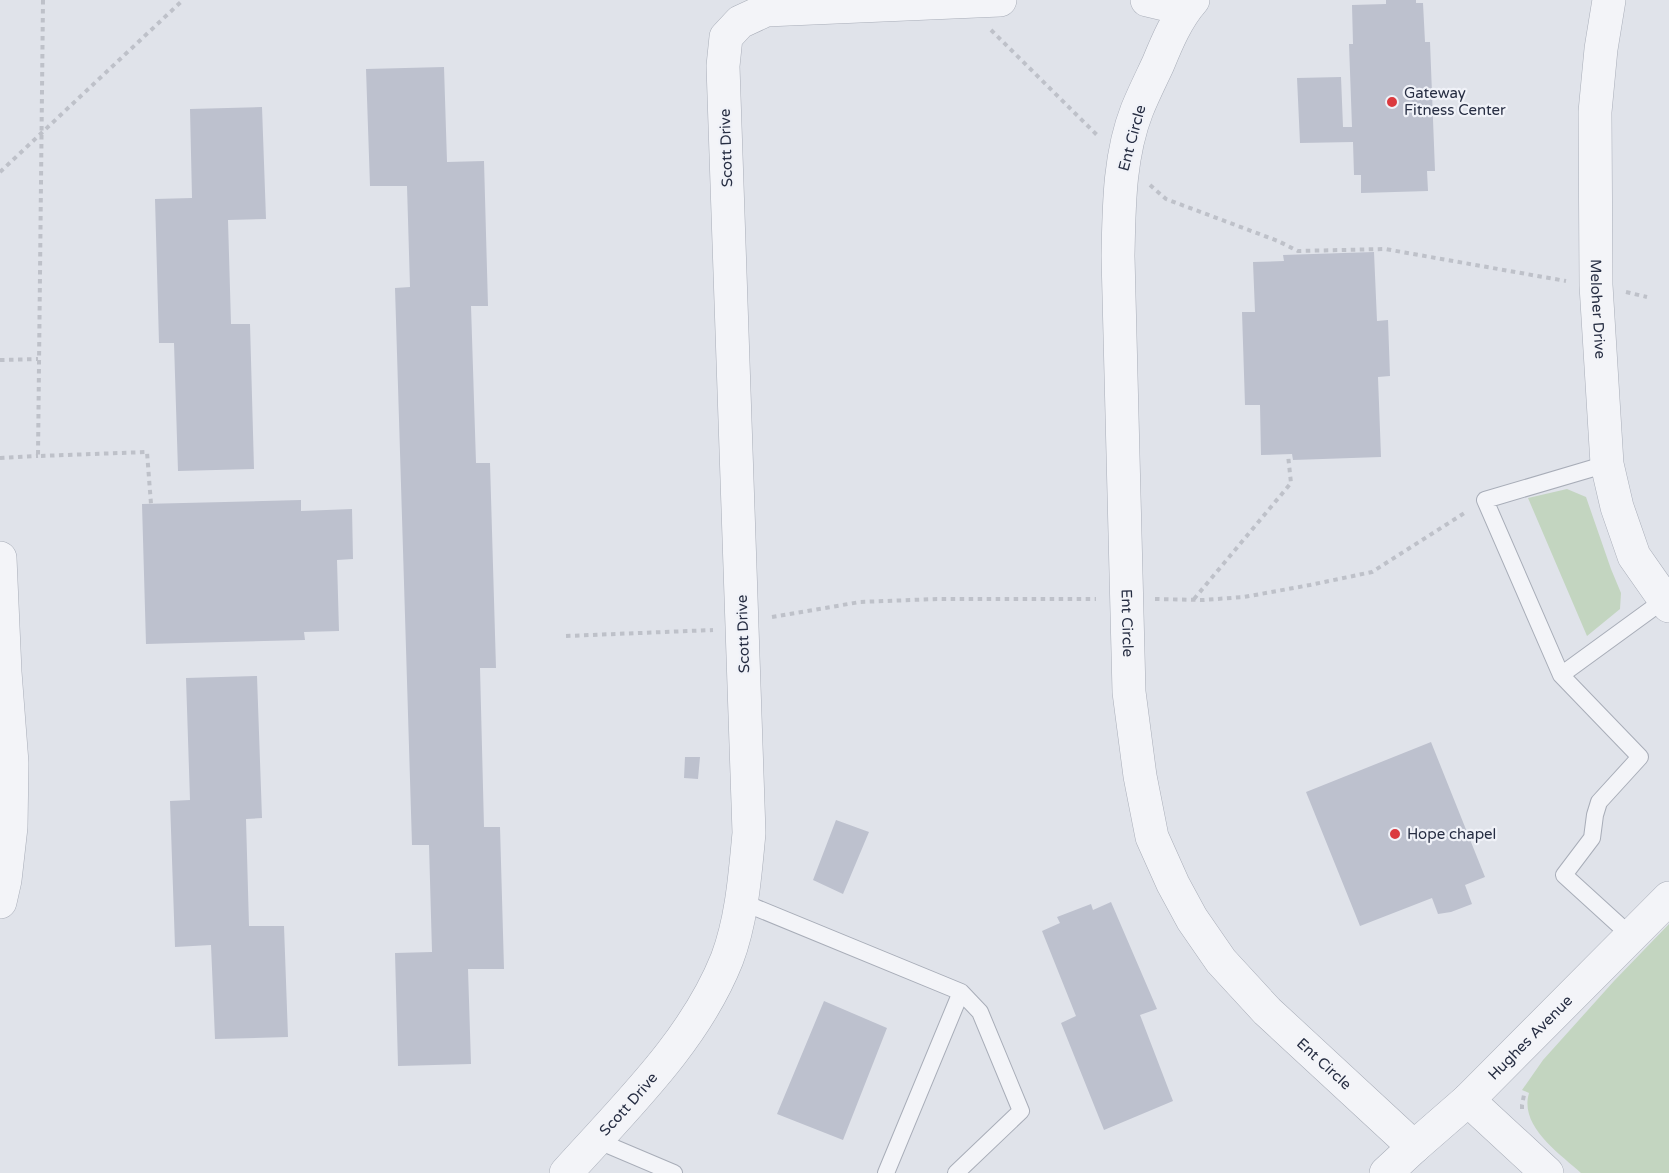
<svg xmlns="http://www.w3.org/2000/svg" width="1669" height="1173" viewBox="0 0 1669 1173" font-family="'Varela Round',sans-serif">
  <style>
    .green { fill: #c3d5c0 }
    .building { fill: #bdc1ce }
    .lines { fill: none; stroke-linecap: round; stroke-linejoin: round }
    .lane-casing { stroke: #a8adb8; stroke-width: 18 }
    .street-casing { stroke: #a8adb8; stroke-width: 34 }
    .path { stroke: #bec1c9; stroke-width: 4; stroke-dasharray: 4.5 4.5; stroke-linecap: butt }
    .lane { stroke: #f3f4f8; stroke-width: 16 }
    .street { stroke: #f3f4f8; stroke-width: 33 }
    .poi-dot { fill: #db3a3f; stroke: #f0f2f8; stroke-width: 2 }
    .labels { text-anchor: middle; stroke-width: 4.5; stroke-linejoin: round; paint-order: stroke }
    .poi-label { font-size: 15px; fill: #272e43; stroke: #f0f2f8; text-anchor: start }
    .street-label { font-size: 15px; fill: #272e43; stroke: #f0f2f8 }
  </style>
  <rect width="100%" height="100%" fill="#e0e3ea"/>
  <!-- green -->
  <path class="green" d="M1567,489l19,8 25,72 10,24 -1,16 -33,27 -59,-138z
    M1669,924v249h-88c-22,-20 -62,-47 -52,-80l-7,-3 21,-30 71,-79z"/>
  <!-- building -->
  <path class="building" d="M1386,0h30v3h7l2,39h5l5,129h-8l1,20 -67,2v-18h-7l-1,-33 -53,1 -3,-65 44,-1 2,50h9l-3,-83h4l-1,-39 34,-1z
    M444,67l3,95 37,-1 4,145h-17l5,157h14l6,205h-16l4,159h16l4,142h-36l3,95 -73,2 -3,-113 37,-1 -3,-107h-17l-17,-557 15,-1 -3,-101h-37l-4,-117z
    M262,107l4,112 -38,1 3,104h19l4,145 -76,2 -4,-128h-15l-4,-144 37,-1 -2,-89z
    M1374,252l3,69 11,-1 2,56 -12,1 3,80 -88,3 -1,-6 -31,1 -1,-50h-15l-3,-93h13l-2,-50 31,-1 -1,-6z
    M301,500v11l51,-2 1,50 -16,1 2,71 -35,1 1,8 -159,4 -4,-140z
    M257,676l5,142 -16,1 3,107h35l4,111 -73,2 -4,-94 -36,2 -5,-146 20,-1 -4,-122z
    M1431,742l54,135 -20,8 7,19 -21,8 -13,2 -6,-16 -72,28 -54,-134z
    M685,757h15l-2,22 -14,-1z
    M836,820l33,12 -26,62 -30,-14z
    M1111,902l46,107 -17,6 33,86 -69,29 -43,-107 15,-7 -34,-85 18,-8 -3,-6 34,-13 2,6z
    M824,1001l63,27 -44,112 -66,-26z"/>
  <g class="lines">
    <!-- lane casing -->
    <g class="lane-casing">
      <path id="lane" d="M1607,464l-122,36 76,175 79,82 -41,45 -4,13 -3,23 -28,37 67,61
        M1561,675l103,-75
        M742,902l219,90 19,20 41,99 -65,62
        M596,1140l78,33
        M886,1173l75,-181"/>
    </g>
    <!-- street casing -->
    <g class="street-casing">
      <g id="street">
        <path d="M1147,0l38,9"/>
        <path id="s1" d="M1193,0c-16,18 -26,42 -35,64 -7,15 -15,31 -21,46 -18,46 -18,97 -19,146l11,436 11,84 12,61 21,47 19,35 29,42 46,50 147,136"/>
        <path id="s2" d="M1609,0l-8,49 -6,63 1,173 11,179 10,43 17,49 35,50"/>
        <path d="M0,558l5,114 7,91 -1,64 -6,53 -5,22"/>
        <path d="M1468,1100l79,73"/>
        <path id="s3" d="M566,1173c59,-66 128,-131 161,-214 15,-40 18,-84 22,-126l-26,-767 3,-29 14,-15 26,-12 234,-10"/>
        <path id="s4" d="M1386,1173l28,-26 54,-47 201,-202"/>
      </g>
    </g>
    <!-- path -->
    <path class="path" d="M43,0l-5,456 109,-4 4,52
      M991,30l108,107
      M0,172l183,-172
      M1150,185l16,14 112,42 20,10 87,-2 181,32
      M1626,292l21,5
      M0,360l38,-1
      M0,458l38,-2
      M1155,599l48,1 41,-3 66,-12 62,-13 94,-60
      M1194,599l97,-116 -3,-28
      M772,617l88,-15 77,-3h159
      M566,636l147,-6
      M1522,1109v-4l2,-10"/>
    <!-- lane -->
    <use href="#lane" class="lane"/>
    <!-- street -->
    <use href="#street" class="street"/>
  </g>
  <!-- markers -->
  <g class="poi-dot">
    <circle cx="1392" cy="102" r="6"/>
    <circle cx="1395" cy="834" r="6"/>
  </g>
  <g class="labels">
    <!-- poi labels -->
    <g class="poi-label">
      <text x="1404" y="98">Gateway<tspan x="1404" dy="17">Fitness Center</tspan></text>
      <text x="1407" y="839">Hope chapel</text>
    </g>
    <!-- street labels -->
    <g class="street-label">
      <text transform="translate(1132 138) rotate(-75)" y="5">Ent Circle</text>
      <text transform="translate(726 148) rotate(-92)" y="5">Scott Drive</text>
      <text dy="5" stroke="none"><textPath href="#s2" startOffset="310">Meloher Drive</textPath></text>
      <text dy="5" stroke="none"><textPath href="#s1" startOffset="639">Ent Circle</textPath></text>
      <text transform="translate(743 634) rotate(-92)" y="5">Scott Drive</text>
      <text dy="5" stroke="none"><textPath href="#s4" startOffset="198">Hughes Avenue</textPath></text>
      <text dy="5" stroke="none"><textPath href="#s1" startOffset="1143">Ent Circle</textPath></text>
      <text dy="5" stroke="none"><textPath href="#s3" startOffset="93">Scott Drive</textPath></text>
    </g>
  </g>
</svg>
